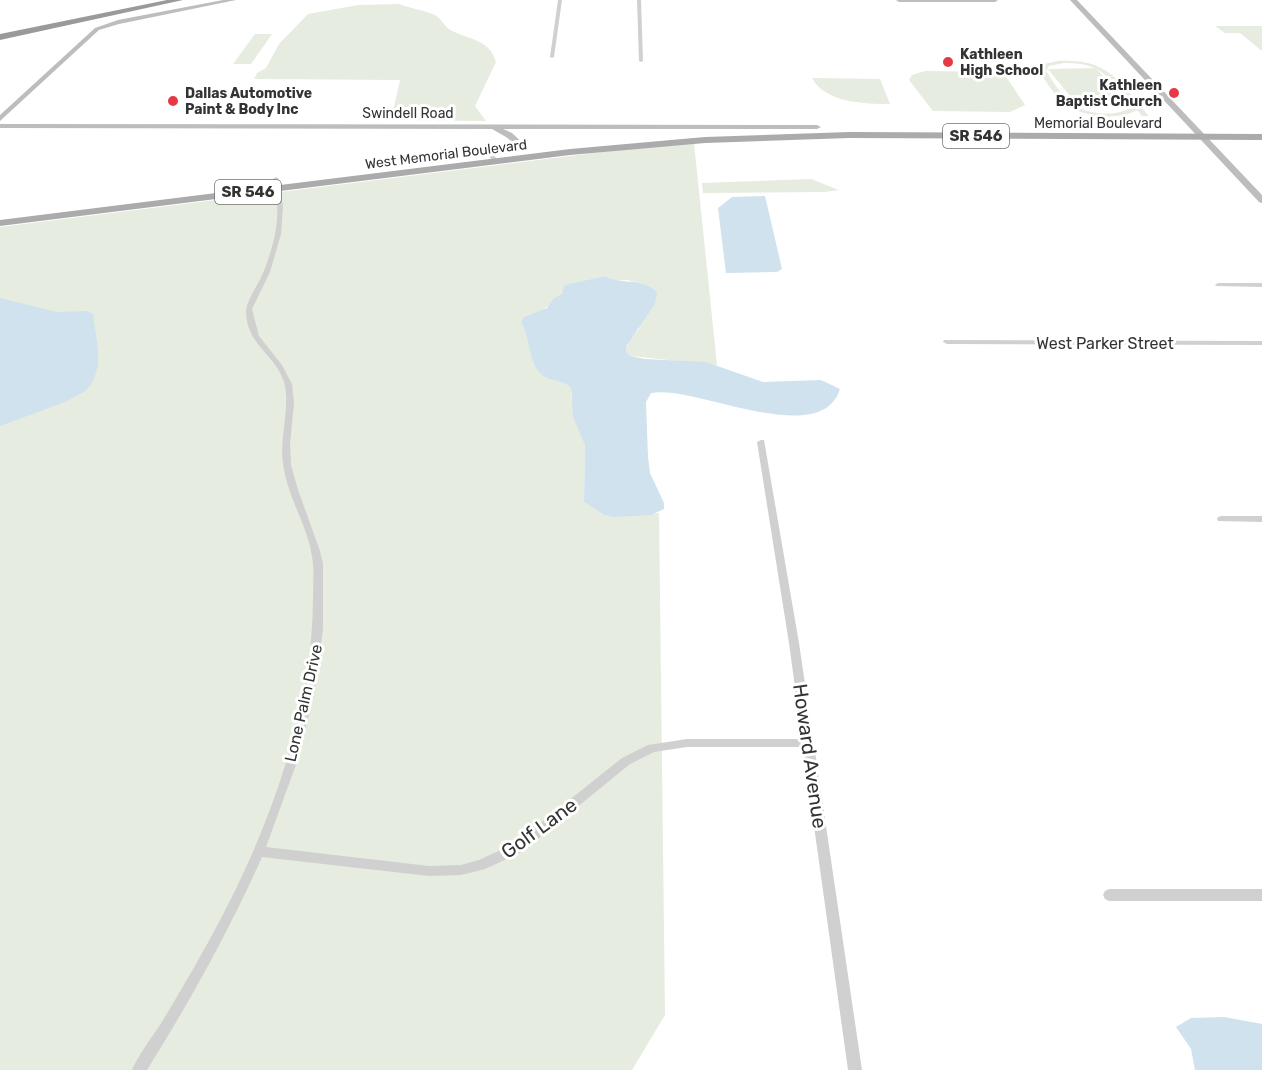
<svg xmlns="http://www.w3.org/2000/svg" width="1262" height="1070" viewBox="0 0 1262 1070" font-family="Rubik,sans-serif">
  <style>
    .green { fill: #e6ecdf; fill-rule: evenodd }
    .water { fill: #cfe2ee }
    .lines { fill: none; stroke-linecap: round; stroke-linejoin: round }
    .street { fill: #d0d0d0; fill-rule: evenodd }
    .secondary { fill: #bdbdbd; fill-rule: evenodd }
    .primary { fill: #ababab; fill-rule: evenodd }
    .highway { fill: #9a9a9a; fill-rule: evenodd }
    .poi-dot { fill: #e63946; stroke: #fff; stroke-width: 2 }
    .labels { text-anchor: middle; stroke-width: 6; stroke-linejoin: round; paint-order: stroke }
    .far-poi-label { font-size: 14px; font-weight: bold; fill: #333; stroke: #fff; text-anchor: start }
    .far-street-label { font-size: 14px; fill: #333; stroke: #fff }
    .shield { fill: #fff; stroke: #707070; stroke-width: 1.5 }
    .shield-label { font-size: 15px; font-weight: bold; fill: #333 }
    .street-label { font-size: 16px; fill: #333; stroke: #fff }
    .near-street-label { font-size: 20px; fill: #333; stroke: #fff }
  </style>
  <rect width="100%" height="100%" fill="#fff"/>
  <!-- green -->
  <path class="green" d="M399,4c10,4 28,7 36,11 7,4 10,13 17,16 19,9 38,9 44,31l-21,44 11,15 -95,-1 9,-40 -146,-1 3,-6 9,-5 13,-24 29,-30 50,-9z
    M1215,26h47v25l-22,-18h-15z
    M255,34h17l-21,30h-18z
    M1058,61c51,-3 61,21 91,55h-7l-5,-6c-18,11 -56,7 -72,-6 -10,-8 -20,-23 -26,-34l5,-6zM1064,63c36,-1 45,14 66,39l1,5c-14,11 -45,7 -59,-3 -10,-7 -19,-23 -26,-33l3,-5z
    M1096,68l33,38h-51l-30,-37z
    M925,71l78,1 22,33 -15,7 -77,-1 -24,-31 3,-5z
    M812,78l68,1 10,25c-25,0 -65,-1 -78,-26z
    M694,143l23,222 -87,-9 -4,-5 3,-11 10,-11 4,-45 -16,-4 -12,1 -10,-5 -37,8c-5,3 -3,7 -7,11 -11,12 -26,19 -40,28 9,14 7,37 20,50 8,8 22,6 30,15v9l14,48 -1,57 20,13 9,2 46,-4 6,502 -33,55h-632v-843l634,-79z
    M811,179l28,11 -14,2 -122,1 -1,-10z"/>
  <!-- water -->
  <path class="water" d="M765,196l17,73 -5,3 -51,1 -8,-65 14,-11z
    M605,276c17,10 34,0 52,16l-2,12 -28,41 -1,6 4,5 15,3 61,3 57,20 58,-2 19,9c-20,62 -145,-5 -189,4l-5,9 2,55 2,16 14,30v6l-13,6 -38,2 -9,-2 -20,-13 1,-57 -12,-28 -2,-29c-8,-9 -23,-6 -31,-15 -12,-13 -10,-36 -19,-50l3,-6 23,-9 7,-10 8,-4 2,-8 4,-2z
    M0,298l57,14 30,-1 6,3 5,36v16l-5,15 -7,10 -21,11 -65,24z
    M1224,1017l38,7v46h-67l-4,-21 -15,-22 15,-9z"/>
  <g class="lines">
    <!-- street -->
    <path class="street" d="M558,0h4l-8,57 -2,1 -2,-1z
      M637,0h4l2,61 -2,1 -2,-1z
      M488,152h4l6,9 -1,1h-4l-6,-9z
      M276,177l3,2 4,28 -2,27 -11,38 -18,37 7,27 23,29 10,19 2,19 -4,41 1,21 7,25 22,61 3,13v65l-9,66 -17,67 -31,85 163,19 32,-1 18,-5 35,-16 108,-86 26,-13 39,-6h115l-13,-96 -32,-201 4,-2h3l35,203 63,427h-14l-45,-323h-116l-33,5 -24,12 -108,88 -37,17 -24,6 -32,1 -167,-19c-33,74 -72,144 -115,213h-15c7,-16 18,-30 28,-45 14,-23 28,-47 41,-70 60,-105 112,-235 112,-358 0,-11 1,-22 0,-33 -3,-36 -26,-66 -30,-101 -4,-26 8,-55 1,-81 -9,-28 -37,-36 -38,-70 0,-10 13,-29 17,-39 9,-22 16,-47 14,-70 -1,-8 -3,-16 -4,-24z
      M1218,283h44v4l-46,-1 -1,-1z
      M944,340l318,1v4l-315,-1 -4,-2z
      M1221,516h41v6l-44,-1 -1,-2 1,-2z
      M1109,889h153v12h-153l-4,-2 -2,-4 2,-4z"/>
    <!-- secondary -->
    <path class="secondary" d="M223,0h13l-117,24 -20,6 -99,91v-6l95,-87 23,-8z
      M896,0h102l-3,2h-96z
      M1070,0h7l185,195v8l-3,-1z
      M0,124l817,1 4,2 -4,2h-314l9,4 15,14 1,2 -4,2 -18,-14 -14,-8 -492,-1z"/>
    <!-- primary -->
    <path class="primary" d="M849,132l413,2v6l-413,-2 -144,5 -135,12 -570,71v-6l570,-71 135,-12z"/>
    <!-- highway -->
    <path class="highway" d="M167,0h16l-183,40v-6z"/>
  </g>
  <!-- markers -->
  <g class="poi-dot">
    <circle cx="948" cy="62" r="6"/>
    <circle cx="1174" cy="93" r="6"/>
    <circle cx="173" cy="101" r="6"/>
  </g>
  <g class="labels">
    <!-- far-poi labels -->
    <g class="far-poi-label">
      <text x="960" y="59">Kathleen<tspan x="960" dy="16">High School</tspan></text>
      <text x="1162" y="90" text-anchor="end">Kathleen<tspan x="1162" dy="16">Baptist Church</tspan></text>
      <text x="185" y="98">Dallas Automotive<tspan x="185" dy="16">Paint &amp; Body Inc</tspan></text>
    </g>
    <!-- far-street labels -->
    <g class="far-street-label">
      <text x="408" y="118">Swindell Road</text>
      <text x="1098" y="128">Memorial Boulevard</text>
      <text transform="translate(446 154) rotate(-7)" y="5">West Memorial Boulevard</text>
    </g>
    <!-- shield labels -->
    <g class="shield">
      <rect x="943" y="124" width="66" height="24" rx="4.5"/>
      <rect x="215" y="180" width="66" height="24" rx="4.5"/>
    </g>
    <g class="shield-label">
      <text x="976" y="141">SR 546</text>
      <text x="248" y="197">SR 546</text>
    </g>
    <!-- street labels -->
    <g class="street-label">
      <text x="1105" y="349">West Parker Street</text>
      <text transform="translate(303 703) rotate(-77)" y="6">Lone Palm Drive</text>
    </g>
    <!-- near-street labels -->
    <g class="near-street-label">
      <text transform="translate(810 756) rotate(82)" y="7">Howard Avenue</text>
      <text transform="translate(539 828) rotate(-36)" y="7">Golf Lane</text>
    </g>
  </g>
</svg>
